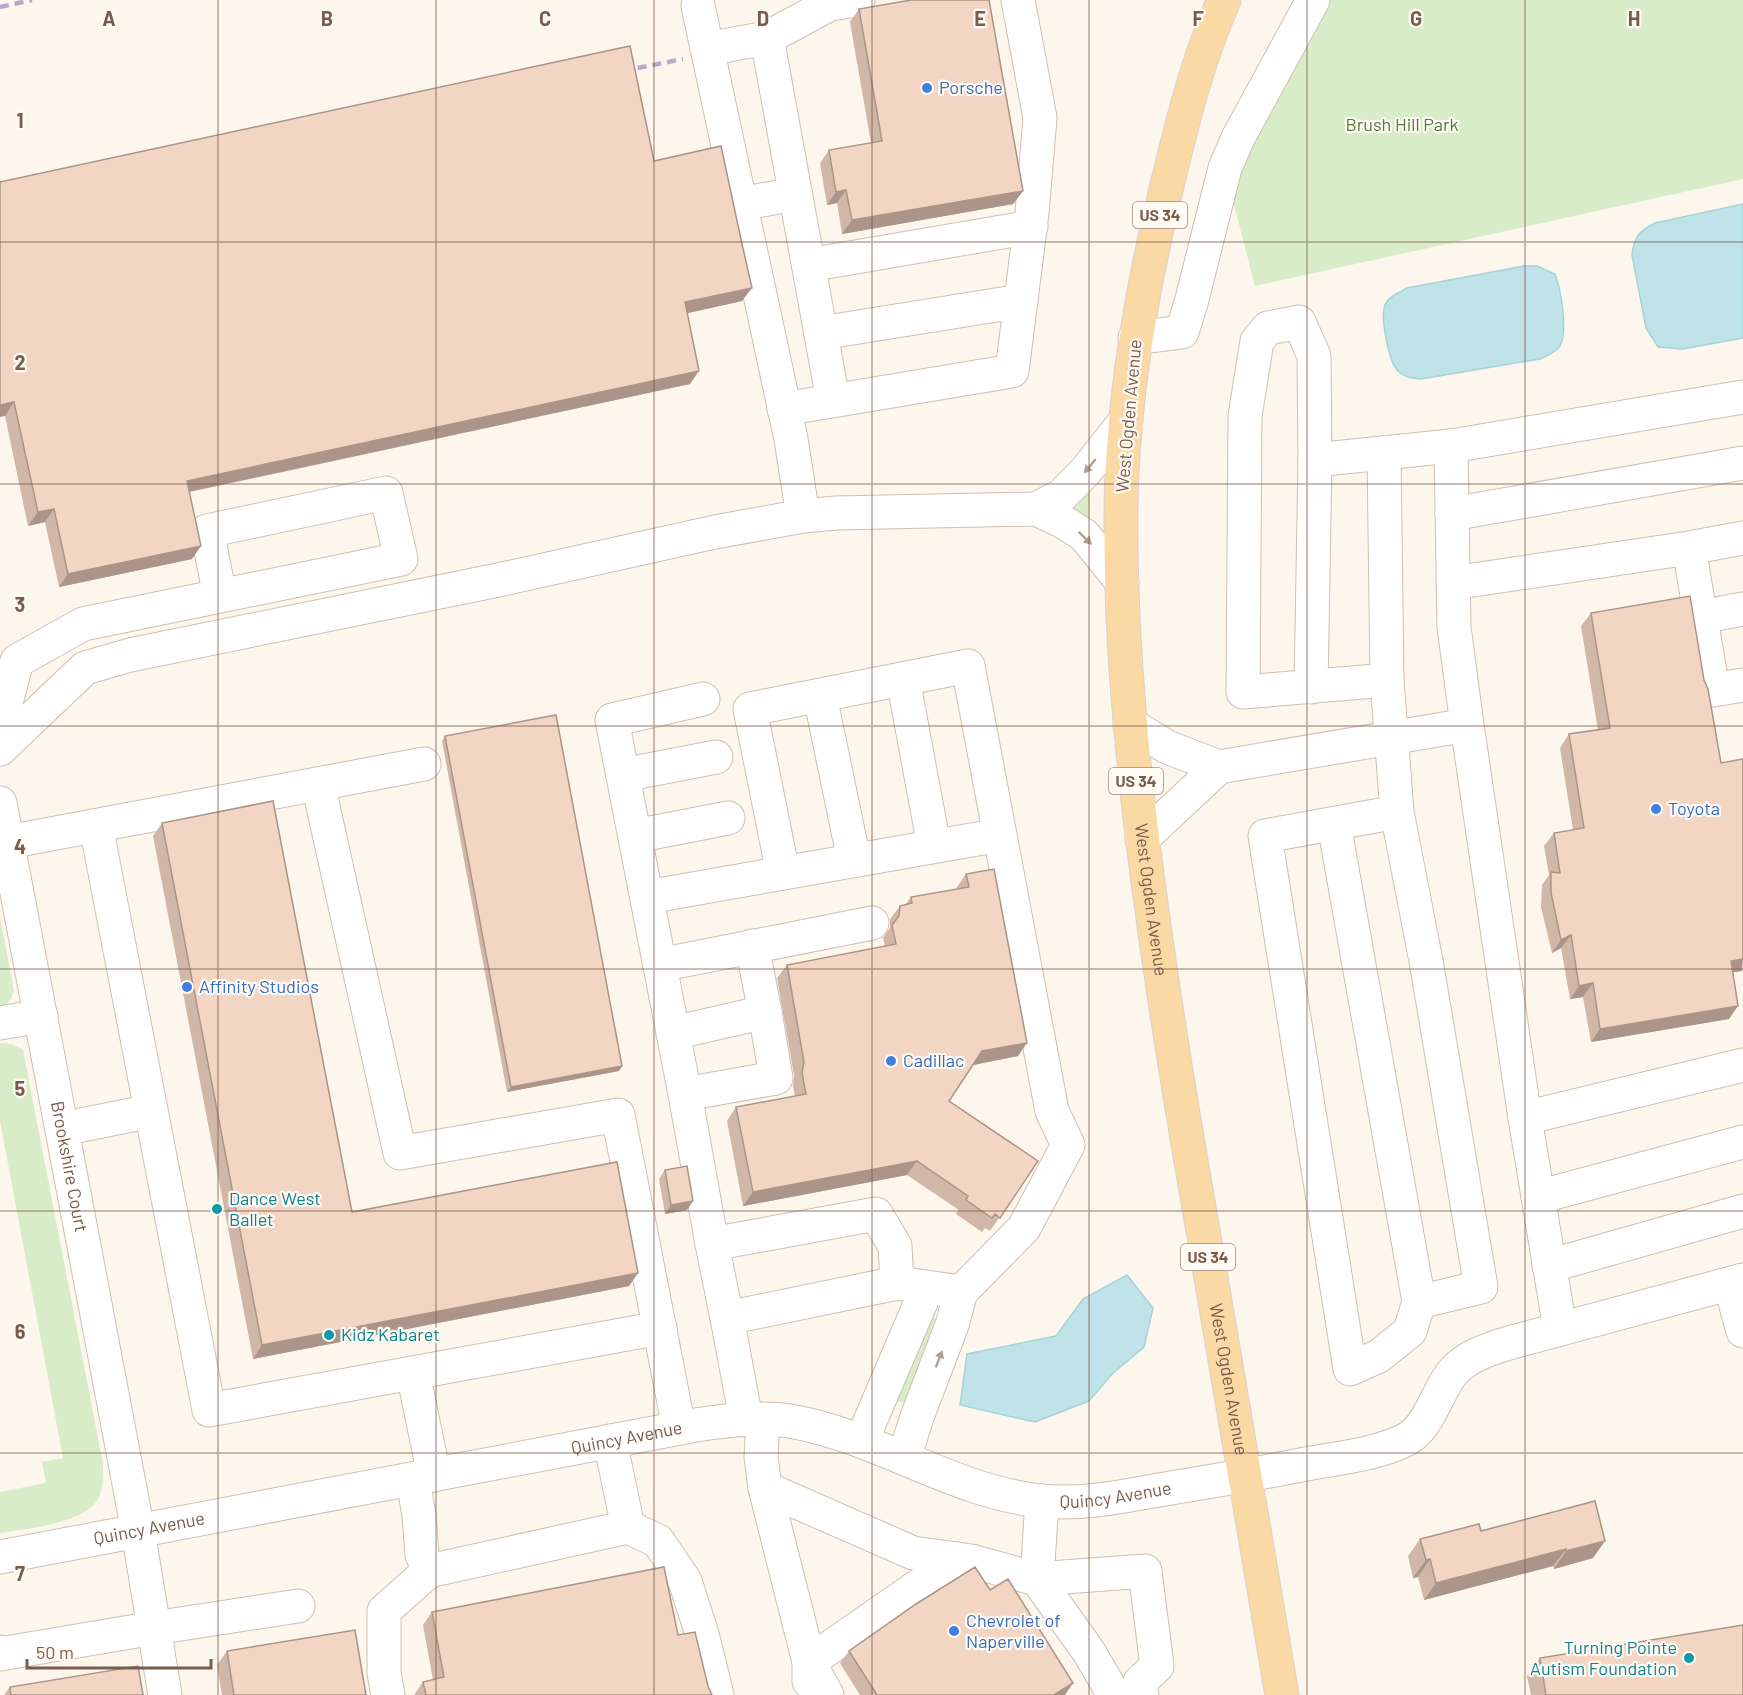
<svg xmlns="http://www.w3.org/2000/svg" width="1743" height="1695" viewBox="0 0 1743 1695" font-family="Barlow,sans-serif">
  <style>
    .green { fill: #d8ecc9 }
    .water { fill: #bfe3e8; stroke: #a5d3da; stroke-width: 1.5 }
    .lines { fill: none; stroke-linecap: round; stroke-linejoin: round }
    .minor-casing { stroke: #d1beb0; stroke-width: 35 }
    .major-casing { stroke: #dad1cd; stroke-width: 35 }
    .minor { stroke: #fff; stroke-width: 33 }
    .major { stroke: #fbd9a5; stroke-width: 33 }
    .rail { stroke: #b9a8c9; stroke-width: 4.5; stroke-dasharray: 9 6; stroke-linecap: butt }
    .wall { fill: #d1b7a8 }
    .shaded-wall { fill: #aa9588 }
    .building { fill: #f3d5c3; stroke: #aa9588; stroke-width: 1.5 }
    .oneway { fill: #af9d94 }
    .grid { fill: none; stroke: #7a5c4d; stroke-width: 1.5; stroke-opacity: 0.55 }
    .shop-dot { fill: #3f7fe0; stroke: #fffaf3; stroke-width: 2 }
    .culture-dot { fill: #0f9aa8; stroke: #fffaf3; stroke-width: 2 }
    .labels { text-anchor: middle; stroke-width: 4.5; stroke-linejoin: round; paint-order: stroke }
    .shield { fill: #fffaf3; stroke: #a28b7f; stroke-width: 1.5 }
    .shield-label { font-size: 16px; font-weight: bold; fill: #7a5c4d }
    .shop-label { font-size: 18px; fill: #366cbe; stroke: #fffaf3; text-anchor: start }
    .park-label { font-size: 18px; fill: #537a41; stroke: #fffaf3 }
    .street-label { font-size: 18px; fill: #7a5c4d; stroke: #fffaf3 }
    .culture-label { font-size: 18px; fill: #0d838f; stroke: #fffaf3; text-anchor: start }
    .grid-label { font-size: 20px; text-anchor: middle; font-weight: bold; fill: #7a5c4d; stroke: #fffaf3; stroke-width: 4.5; stroke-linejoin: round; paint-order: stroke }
  </style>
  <rect width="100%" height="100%" fill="#fdf6ec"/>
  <!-- green -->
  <path class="green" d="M1325,0h418v179l-488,107 -23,-89 5,-25z
    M1090,477l-1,54 -23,-30z
    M0,917l14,74 -2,6 -7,9 -5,2z
    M0,1043l12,1 11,6 80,414c0,11 1,22 -4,33 -13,27 -71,31 -99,36v-41l46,-9 -4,-21 21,-4 -63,-337z
    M934,1318l3,2 -32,83 -8,-2v-6l31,-75z"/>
  <!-- water -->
  <path class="water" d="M1743,204v134l-60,11 -25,-2 -12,-19 -14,-73c2,-18 7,-24 23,-32z
    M1524,266h13l18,8c6,16 13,57 5,72 -4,6 -13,10 -20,13l-119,20c-8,-1 -15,-1 -22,-7 -10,-8 -19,-55 -14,-67 4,-9 15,-13 22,-17z
    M1127,1275l26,33 -9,39 -32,27 -23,27 -54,21 -75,-17 7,-51 89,-18 27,-37z"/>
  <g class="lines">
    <!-- minor casing -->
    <g class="minor-casing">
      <g id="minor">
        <path d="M698,6l93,433 12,77"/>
        <path d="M767,38l63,-34 28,-4"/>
        <path d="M707,49l60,-11 66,362"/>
        <path d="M740,204l55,-10"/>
        <path d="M809,265l222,-38"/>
        <path d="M821,333l200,-32"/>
        <path d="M1135,338l47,-6 9,-29 34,-135 13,-30 75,-138"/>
        <path d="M784,409l228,-38 20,-158 8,-95 -22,-118"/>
        <path d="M1384,453l3,227"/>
        <path d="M1036,509l25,-13 24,-24 41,-52"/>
        <path d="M1452,514l291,-51"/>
        <path d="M1689,548l54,-10"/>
        <path d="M1453,583l236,-35 24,142 30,-5"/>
        <path d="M1700,617l43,-8"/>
        <path d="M903,679l31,167"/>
        <path d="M1311,687l4,-227"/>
        <path d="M820,696l34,164"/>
        <path d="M703,699l-91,21 73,374 27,150"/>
        <path d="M1130,724l37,23 52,20 248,-42 -13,-98 -3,-181 292,-49"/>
        <path d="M0,725l17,-64 66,-37 318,-65 -15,-66 -179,38 13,65"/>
        <path d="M1467,725l58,393"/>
        <path d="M0,749l85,-81 45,-13 373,-76 212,-47 88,-16 33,-3 200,-4 24,11 24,15 38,47"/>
        <path d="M623,775l93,-18"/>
        <path d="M318,784l82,369 218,-38 61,313"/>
        <path id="s1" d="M0,803l138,728 27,164"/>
        <path d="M1397,812l29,149 55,326 -62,15 -9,29 -31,25 -29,13 -85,-533 132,-24 -10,-132 -144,12 2,-276 12,-75 11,-13 31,-6 15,34 1,104 136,-14"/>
        <path d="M1334,824l85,478"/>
        <path d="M96,826l113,584 451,-82"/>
        <path d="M635,836l93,-18"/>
        <path d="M1142,839l77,-72"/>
        <path d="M0,841l8,1 416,-78"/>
        <path d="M783,873l-33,-164 218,-43 84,445 16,34 -44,83 -63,64 -9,33 -35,92 -13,41"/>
        <path d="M647,897l353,-62"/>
        <path d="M660,965l212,-42"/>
        <path d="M0,1023l41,-7"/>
        <path d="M673,1033l92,-21 -13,-66"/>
        <path d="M685,1094l91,-16 -11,-66"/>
        <path d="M62,1129l89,-18"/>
        <path d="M1538,1197l205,-55"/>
        <path d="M1549,1266l194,-55"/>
        <path d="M1730,1284l13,47"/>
        <path d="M727,1318l-15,-74 164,-30 19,32 2,37"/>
        <path d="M1560,1329l-35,-211 218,-53"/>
        <path d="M413,1373l21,102"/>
        <path d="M746,1419l-19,-101 170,-35 64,9"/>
        <path d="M763,1420l-2,37 4,31 148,65 58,8 66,18 5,-78"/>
        <path d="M862,1440l65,-152"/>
        <path d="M413,1479l6,37 3,39 7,16 199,-44 -18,-86"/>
        <path d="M765,1488l44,174v19"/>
        <path d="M628,1527l30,14 27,40 17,53 15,61"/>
        <path id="s2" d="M0,1557l696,-132c31,-5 69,-9 99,-3 85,16 160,70 246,79 39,4 79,-4 118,-11 49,-8 98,-16 147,-26 32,-6 73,-10 101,-25 23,-13 30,-48 46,-67 14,-16 36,-23 56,-29l234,-63"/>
        <path d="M1037,1579l108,-8 12,95 -17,16 2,13"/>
        <path d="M1037,1579l52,73 25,43"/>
        <path d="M0,1652v2l154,-26 144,-22"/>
        <path d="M388,1695l-4,-22v-62l45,-40"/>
        <path d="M827,1695l-18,-33 148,-103"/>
      </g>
    </g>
    <!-- major casing -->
    <g class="major-casing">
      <g id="major">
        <path id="s3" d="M1224,0c-28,63 -44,131 -60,198 -22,92 -37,179 -42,273 -4,104 3,208 14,311 14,129 34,257 56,385 30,176 61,352 90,528"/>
      </g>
    </g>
    <!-- minor -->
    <use href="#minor" class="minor"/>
    <!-- major -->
    <use href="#major" class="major"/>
    <!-- rail -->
    <path class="rail" d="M0,7l32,-7
      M623,71l60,-12"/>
  </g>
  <!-- wall -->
  <path class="wall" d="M859,9l164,182 -10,13 -171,30 -5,-31 -10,2 -7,-42 9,-13 42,-7 -21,-121z
    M654,161l88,140 -55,12 3,71 -500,108 2,67 -133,28 -14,-65 -17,4 -23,-110 -5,-234z
    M1591,613l151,358 -9,1 -4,47 -138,23 -8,-45 -13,2 -9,-51 -9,5 -11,-46 1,-22 7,-10 -5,-29 10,-13 19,-3 -13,-82 9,-14 29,-4 -17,-104z
    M445,736l177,330 -3,5 -112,21 -65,-351z
    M162,823l190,389 286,61 -9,13 -376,73 -100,-523z
    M966,874l52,182 -45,9 -24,36 89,60 -48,70 -5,-3 -3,4 -26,-18 3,-4 -52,-35 -164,31 -16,-85 9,-14 59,-11 -2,-10 1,-11 -17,-97 10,-13 98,-19 -2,-8 7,-10v-9l10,-13 6,-2 5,-7 46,-8v-2z
    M665,1170l22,40 -22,4 -6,-35z
    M1595,1501l-2,57 -39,11 -1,-3 -129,34 -6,-23 -5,1 -5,-22 12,-17 61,-8z
    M432,1612l276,74 4,9h-298l9,-13 10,-2 -10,-55z
    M227,1651l139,44h-144l-5,-30z
    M849,1651l216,44h-205l-20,-32z
    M1540,1658l203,37h-212l-4,-19z
    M10,1687l133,8h-139z"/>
  <!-- shaded-wall -->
  <path class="shaded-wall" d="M846,190l-9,13 -10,2 9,-13z
    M1023,191l-10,13 -171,30 10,-14z
    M752,288l-10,13 -67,15 10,-14z
    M699,371l-9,13 -512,110 9,-13z
    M14,402l-9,14 -5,1v-12z
    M54,509l-9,13 -17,4 10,-14z
    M201,546l-9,13 -133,28 9,-13z
    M1571,935l-10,13 -9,5 9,-13z
    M1743,959l-1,12 -21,3 10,-13z
    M1593,983l-10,14 -13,2 9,-13z
    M1738,1006l-9,13 -138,23 9,-13z
    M1027,1043l-9,13 -45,9 9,-14z
    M622,1066l-3,5 -112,21 4,-5z
    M917,1161l-10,14 -164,31 10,-14z
    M693,1201l-6,9 -22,4 6,-9z
    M638,1273l-9,13 -376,73 9,-14z
    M1605,1541l-12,17 -39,11 12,-18z
    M1566,1549l-13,17 -129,34 12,-17z
    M1430,1559l-12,18 -5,1 13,-18z
    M1073,1683l-8,12h-11z"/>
  <!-- building -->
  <path class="building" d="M911,0h78l34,191 -171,29 -6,-30 -10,2 -7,-42 53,-9 -23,-132z
    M630,46l24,115 67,-15 21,98 10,44 -67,14 14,69 -512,110 14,65 -133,28 -14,-65 -16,3 -24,-110 -14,3v-223z
    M1690,596l14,84 4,9 13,74 22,-4v200l-12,2 7,45 -138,23 -7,-46 -14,3 -8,-51 -10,5 -10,-47v-21l9,1 -6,-40 30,-5 -15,-94 41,-6 -19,-115z
    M556,715l66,351 -111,21 -66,-351z
    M273,801l79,411 265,-50 21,111 -376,72 -100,-522z
    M994,869l33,174 -45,8 -33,50 89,60 -38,57 -5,-4 -3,4 -26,-18 2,-4 -51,-35 -164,31 -17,-85 70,-13 -4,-21 2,-11 -17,-97 109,-21 -4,-19 7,-9 1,-10 12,-3 -1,-6 58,-10 -3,-13z
    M687,1166l6,35 -22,4 -6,-35z
    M1595,1501l10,40 -39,10v-2l-130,34 -6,-24 -4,1 -6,-21 59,-15 2,7z
    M664,1567l14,68 17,-3 13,54 4,9h-286l-3,-13 21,-5 -12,-65z
    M975,1567l15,23 18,-11 65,104 -19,12h-177l-28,-44 67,-47z
    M1743,1625v70h-197l-6,-37z
    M355,1630l11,65h-132l-7,-44z
    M138,1666l5,29h-132l-1,-8z"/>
  <!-- one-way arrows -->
  <defs><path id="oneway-solid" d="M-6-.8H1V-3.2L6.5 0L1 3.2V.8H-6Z" transform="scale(1.5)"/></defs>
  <g class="oneway">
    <use href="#oneway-solid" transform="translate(1090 466) rotate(129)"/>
    <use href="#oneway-solid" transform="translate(1085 538) rotate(44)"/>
    <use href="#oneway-solid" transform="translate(939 1359) rotate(-69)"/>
  </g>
  <!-- grid -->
  <path class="grid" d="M218,0v1695M436,0v1695M654,0v1695M872,0v1695M1089,0v1695M1307,0v1695M1525,0v1695M0,242h1743M0,484h1743M0,726h1743M0,969h1743M0,1211h1743M0,1453h1743"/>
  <!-- markers -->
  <g class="shop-dot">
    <circle cx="927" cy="88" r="6"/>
    <circle cx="1656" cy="809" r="6"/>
    <circle cx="187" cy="987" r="6"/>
    <circle cx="891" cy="1061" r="6"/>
    <circle cx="954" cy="1631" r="6"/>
  </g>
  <g class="culture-dot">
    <circle cx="217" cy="1209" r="6"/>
    <circle cx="329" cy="1335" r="6"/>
    <circle cx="1689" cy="1658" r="6"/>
  </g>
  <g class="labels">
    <!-- shield labels -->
    <g class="shield">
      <rect x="1133" y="202" width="54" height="26" rx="4.5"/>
      <rect x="1109" y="768" width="54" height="26" rx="4.5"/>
      <rect x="1181" y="1244" width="54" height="26" rx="4.5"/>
    </g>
    <g class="shield-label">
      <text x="1160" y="221">US 34</text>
      <text x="1136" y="787">US 34</text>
      <text x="1208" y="1263">US 34</text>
    </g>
    <!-- shop labels -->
    <g class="shop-label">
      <text x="939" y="94">Porsche</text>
      <text x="1668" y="815">Toyota</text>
      <text x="199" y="993">Affinity Studios</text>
      <text x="903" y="1067">Cadillac</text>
      <text x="966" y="1627">Chevrolet of<tspan x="966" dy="21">Naperville</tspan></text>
    </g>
    <!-- park labels -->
    <g class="park-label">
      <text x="1402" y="131">Brush Hill Park</text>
    </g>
    <!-- street labels -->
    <g class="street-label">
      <text transform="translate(1129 416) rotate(-85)" y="6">West Ogden Avenue</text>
      <text dy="6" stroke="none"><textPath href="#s3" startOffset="914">West Ogden Avenue</textPath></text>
      <text dy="6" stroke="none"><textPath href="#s1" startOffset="370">Brookshire Court</textPath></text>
      <text dy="6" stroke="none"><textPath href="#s3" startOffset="1400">West Ogden Avenue</textPath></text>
      <text dy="6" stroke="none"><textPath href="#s2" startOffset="638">Quincy Avenue</textPath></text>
      <text dy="6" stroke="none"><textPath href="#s2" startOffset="1142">Quincy Avenue</textPath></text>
      <text dy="6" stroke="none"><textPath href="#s2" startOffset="152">Quincy Avenue</textPath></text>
    </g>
    <!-- culture labels -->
    <g class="culture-label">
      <text x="229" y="1205">Dance West<tspan x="229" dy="21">Ballet</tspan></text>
      <text x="341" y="1341">Kidz Kabaret</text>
      <text x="1677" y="1654" text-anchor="end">Turning Pointe<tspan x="1677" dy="21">Autism Foundation</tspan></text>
    </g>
  </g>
  <g class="grid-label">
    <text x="109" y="26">A</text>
    <text x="327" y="26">B</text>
    <text x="545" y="26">C</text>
    <text x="763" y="26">D</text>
    <text x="980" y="26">E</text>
    <text x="1198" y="26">F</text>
    <text x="1416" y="26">G</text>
    <text x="1634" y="26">H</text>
    <text x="20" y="128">1</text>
    <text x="20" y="370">2</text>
    <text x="20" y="612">3</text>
    <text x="20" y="854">4</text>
    <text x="20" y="1096">5</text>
    <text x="20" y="1339">6</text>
    <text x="20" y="1581">7</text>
  </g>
  <!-- scale -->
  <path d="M27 1659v9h184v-9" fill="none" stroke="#7a5c4d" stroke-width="3"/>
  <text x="36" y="1659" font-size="18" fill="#7a5c4d" stroke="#fffaf3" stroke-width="4.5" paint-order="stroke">50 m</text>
</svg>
